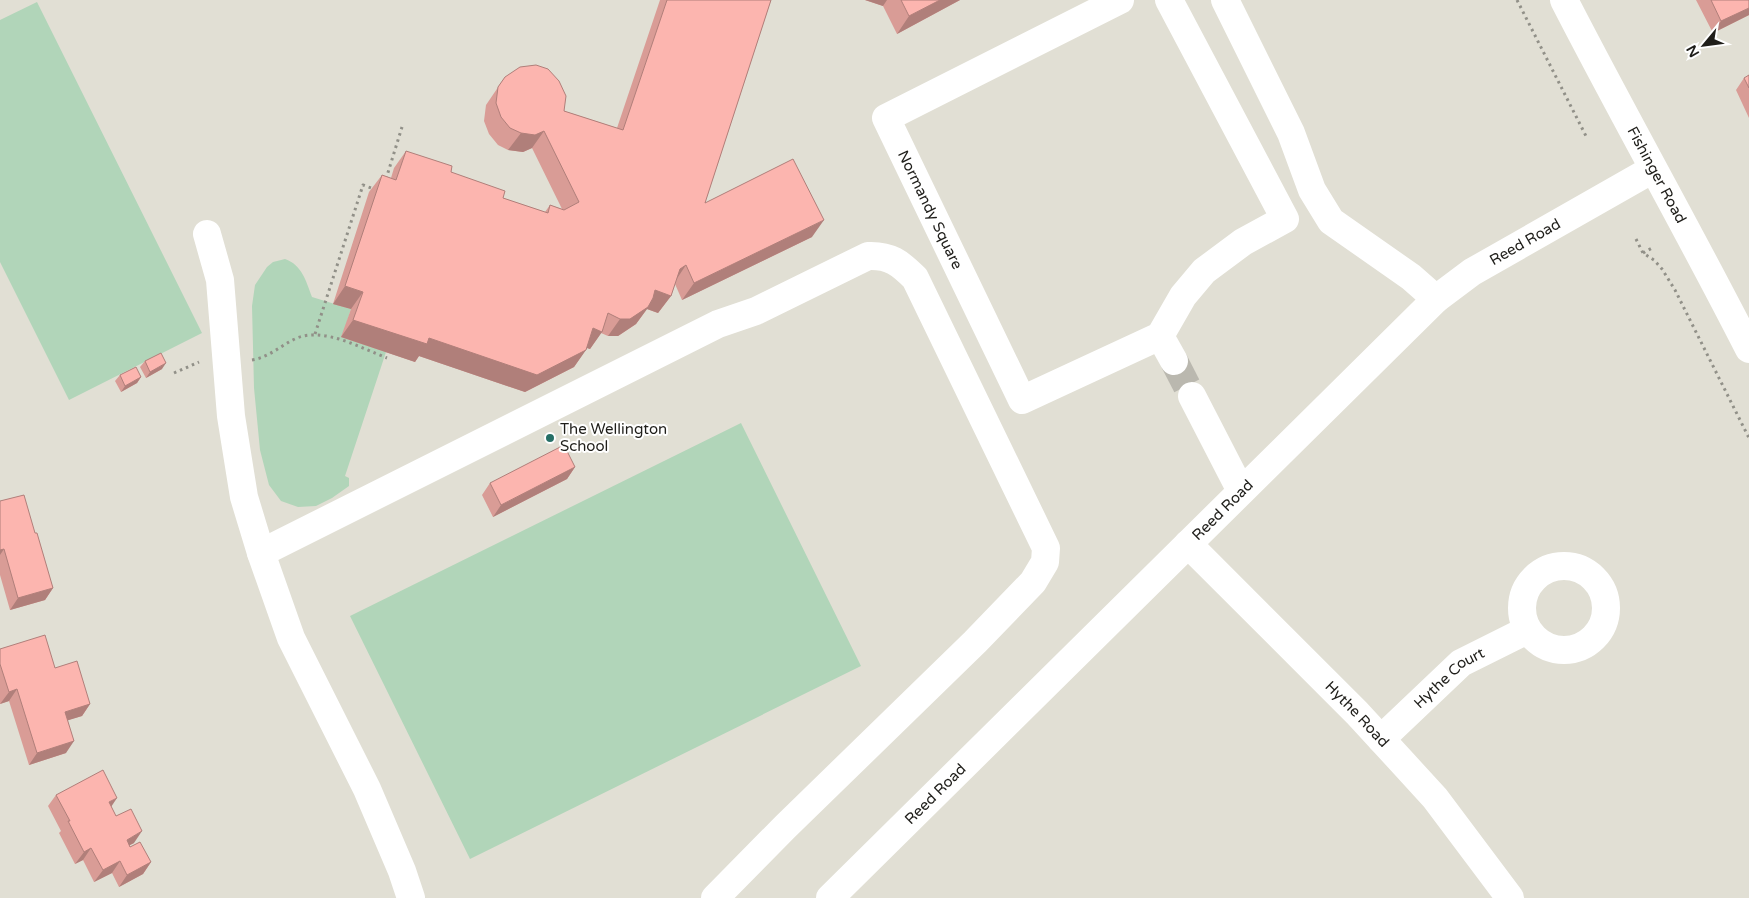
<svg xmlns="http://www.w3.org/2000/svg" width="1749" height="898" viewBox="0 0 1749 898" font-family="'Varela Round',sans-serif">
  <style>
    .green { fill: #b1d5b9 }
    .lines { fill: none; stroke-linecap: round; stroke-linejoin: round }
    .minor-tunnel { stroke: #bab8af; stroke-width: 28; stroke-dasharray: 28 14; stroke-linecap: butt }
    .path { stroke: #919088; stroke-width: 3; stroke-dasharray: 2.5 4; stroke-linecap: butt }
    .minor { stroke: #fff; stroke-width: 28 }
    .major { stroke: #fff; stroke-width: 28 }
    .wall { fill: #d99c96 }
    .shaded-wall { fill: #b07f7a }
    .building { fill: #fcb5af; stroke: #b07f7a }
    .poi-dot { fill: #266f66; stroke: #fff; stroke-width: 2 }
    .labels { text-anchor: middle; stroke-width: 4; stroke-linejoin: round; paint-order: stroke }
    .street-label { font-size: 15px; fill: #1f1e1a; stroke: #fff }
    .poi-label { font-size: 15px; fill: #1f1e1a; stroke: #fff; text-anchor: start }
  </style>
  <rect width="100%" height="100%" fill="#e1dfd4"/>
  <!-- green -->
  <path class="green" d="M37,2l165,331 -133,67 -69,-138v-242z
    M285,259c17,6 21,22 27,38l39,12 -9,28 44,15 -41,124 4,2v8l-17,12 -16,8 -18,1 -17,-6 -12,-16 -9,-35 -6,-62 -2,-82 3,-21 12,-18 6,-5z
    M741,423l120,243 -391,193 -120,-243z"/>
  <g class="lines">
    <!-- minor-tunnel -->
    <path class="minor-tunnel" d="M1174,361l18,35"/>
    <!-- path -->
    <path class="path" d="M1517,0l70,138
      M386,179l16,-52
      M1636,239l7,14 11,7 8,9 13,21 74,148
      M1643,253l11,-6
      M315,334l48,-149 11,4
      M252,360c18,-3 29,-15 45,-22 27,-11 64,10 90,20
      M174,373l25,-11"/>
    <!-- minor -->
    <g class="minor">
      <path id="s1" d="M1120,0l-234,118 136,282 138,-64 23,-40 21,-25 39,-29 42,-23 -116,-219"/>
      <path d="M1225,0l66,133 21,57 19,31 80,56 25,22"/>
      <path d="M207,234l13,46 11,136 13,81 17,56 30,85 76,151 35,82 9,27"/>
      <path d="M1160,336l14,25"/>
      <path d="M1192,396l49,95"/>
      <path id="s2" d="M1188,544l169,169 46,50 32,35 75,100"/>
      <path d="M261,553l457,-229 38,-13 112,-55c22,-1 32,7 47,22l131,270 -1,14 -12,20 -58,60 -190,185 -70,71"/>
      <circle cx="1564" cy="608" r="42"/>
      <path id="s3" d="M1381,739l80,-76 66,-33"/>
    </g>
    <!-- major -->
    <g class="major">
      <path id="s4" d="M1564,0c60,117 125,231 185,349"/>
      <path id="s5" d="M830,898l606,-599 36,-27 181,-103"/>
    </g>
  </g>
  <!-- wall -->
  <path class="wall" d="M660,0h111l-66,203 107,34 -130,63 -7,-16 -4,12 -13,17 -11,-4 -11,15 -18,12h-10l-7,-3 -11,16 -3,-1 -13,19 -49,25 -106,-36 -4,6 -74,-25 10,-28 -18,-5 36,-112 13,-17 9,3 3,-10 12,-17 45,21 52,26 42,14 5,-7 12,4 -30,-61 -9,4 -15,-2 -10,-5 -9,-11 -5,-13 2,-16 19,-28 59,34 53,17z
    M865,0h95l-63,34 -14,-28z
    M1696,0h53v15l-36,18z
    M1749,75v43l-13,-28 8,-12z
    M145,361l17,8 -16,9 -6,-11z
    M120,375l21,2 -4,6 -16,9 -6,-11z
    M575,467l-8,12 -74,38 -11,-22 8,-12z
    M0,501l35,32 18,55 -8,12 -35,10 -10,-35z
    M0,649l55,19 35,36 -8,12 -14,4 -2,33 -37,12 -20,-64 -9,3z
    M56,795l55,11 5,10 18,27 -4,2v2l21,15 -8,12 -24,13 -7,-14 -18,9 -11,-22 -8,4 -16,-31 2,-2 -13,-25z"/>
  <!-- shaded-wall -->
  <path class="shaded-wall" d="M865,0h22l-4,6z
    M940,0h20l-63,34 12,-18z
    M1749,8v7l-36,18 8,-12z
    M544,131l-12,17 -9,4 -15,-2 13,-17z
    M824,220l-12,17 -130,63 12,-17z
    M686,265l-12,18 6,-14z
    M345,286l18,6 -12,17 -18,-5z
    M655,290l16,6 -13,17 -11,-4 -11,15 -18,12h-10l12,-17z
    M353,320l76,18 157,12 -12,17 -49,25 -106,-36 -4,6 -74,-25z
    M593,328l9,4 -12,17 -9,-3z
    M166,363l-4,6 -16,9 4,-6z
    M141,377l-4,6 -16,9 4,-6z
    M575,467l-8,12 -74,38 8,-12z
    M4,549l-4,6v-5z
    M53,588l-8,12 -35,10 8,-12z
    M17,689l-8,12 -9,3 9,-12z
    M90,704l-8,12 -26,8 9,-12z
    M74,741l-8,12 -37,12 8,-12z
    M117,798l-8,12v-8z
    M142,831l-8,12 -16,8 9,-11z
    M91,848l-8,12 -8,4 9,-12z
    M120,861l-8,12 -18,9 9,-12z
    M151,862l-8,12 -24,13 8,-12z"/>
  <!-- building -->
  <path class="building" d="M667,0h104l-66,203 88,-44 31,61 -130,63 -8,-18 -6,4 -9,27 -16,-6 -2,8 -5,9 -18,12h-10l-12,-6 -6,19 -9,-4 -7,22 -49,25 -108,-37 -2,6 -74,-24 10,-28 -18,-6 37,-111 14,5 10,-29 46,15 -1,6 54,19 -2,7 45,15 2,-8 14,5 15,-8 -35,-71 -9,4 -14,-2 -11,-5 -9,-11 -5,-14 2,-16 7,-10 15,-10 16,-2 12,4 11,12 7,15 -2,15 59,19z
    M901,0h39l-31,16z
    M1711,0h38v8l-28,13z
    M1749,75v13l-5,-10z
    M161,353l5,10 -16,9 -5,-11z
    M136,367l5,10 -16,9 -5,-11z
    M564,445l11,22 -74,38 -11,-22z
    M24,495l11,38h2l16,55 -35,10 -14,-49 -4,1v-49z
    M45,635l10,33 22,-7 13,43 -25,8 9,29 -37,12 -20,-64 -8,3 -9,-28v-15z
    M103,770l14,28 -8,4 7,14 15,-7 11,22 -15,9 3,7 10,-5 11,20 -24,13 -7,-14 -17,9 -12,-22 -7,4 -16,-31h2l-14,-26z"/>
  <!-- markers -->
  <circle class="poi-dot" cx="550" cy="438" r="5"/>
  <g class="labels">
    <!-- street labels -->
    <g class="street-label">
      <text dy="5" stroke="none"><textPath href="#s4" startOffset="198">Fishinger Road</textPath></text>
      <text dy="5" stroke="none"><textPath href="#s1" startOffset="364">Normandy Square</textPath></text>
      <text dy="5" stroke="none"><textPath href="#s5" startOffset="958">Reed Road</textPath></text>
      <text dy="5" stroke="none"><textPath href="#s5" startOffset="552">Reed Road</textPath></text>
      <text dy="5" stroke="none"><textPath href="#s3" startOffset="92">Hythe Court</textPath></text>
      <text dy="5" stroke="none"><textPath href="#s2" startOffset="240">Hythe Road</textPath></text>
      <text dy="5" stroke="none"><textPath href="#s5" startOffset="148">Reed Road</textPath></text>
    </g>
    <!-- poi labels -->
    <g class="poi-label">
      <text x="560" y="434">The Wellington<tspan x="560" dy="17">School</tspan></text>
    </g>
  </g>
  <!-- north arrow -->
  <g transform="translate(1704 45) rotate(241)" stroke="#ffffff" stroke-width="4" paint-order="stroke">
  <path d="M0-4L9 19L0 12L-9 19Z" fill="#1f1e1a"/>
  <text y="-8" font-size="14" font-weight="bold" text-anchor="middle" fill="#1f1e1a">N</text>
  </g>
</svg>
